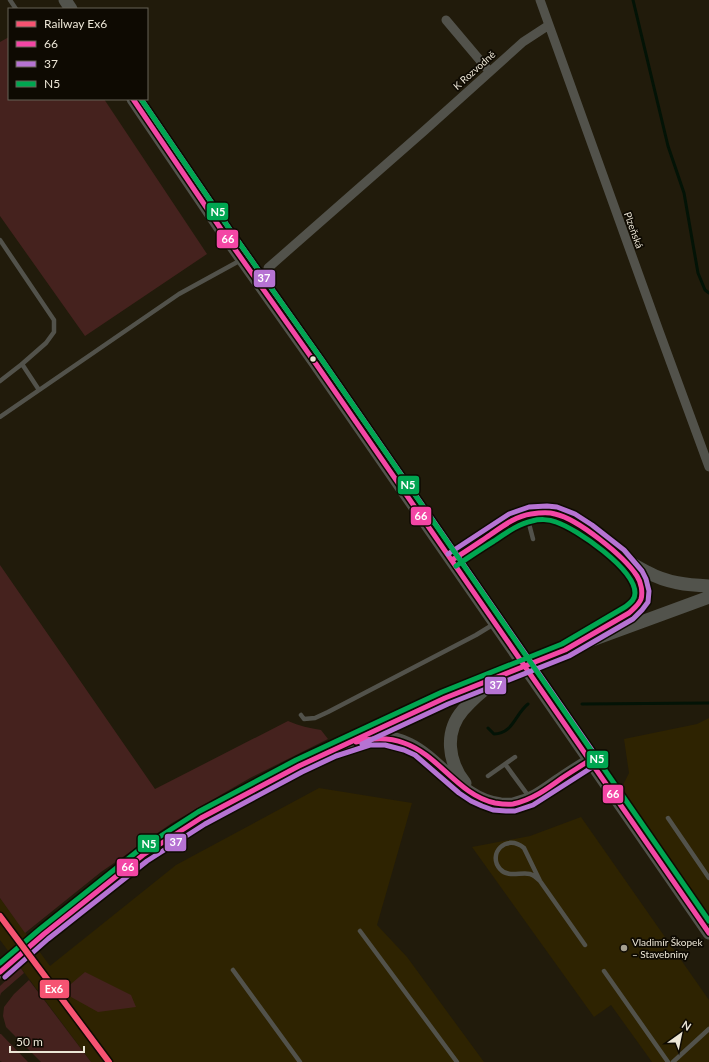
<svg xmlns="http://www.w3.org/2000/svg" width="709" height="1062" viewBox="0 0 709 1062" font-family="Lato,sans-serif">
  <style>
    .built { fill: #2e2301 }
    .grass { fill: #45221e }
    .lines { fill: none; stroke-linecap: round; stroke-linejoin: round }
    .stream { stroke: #031306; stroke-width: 3 }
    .lane { stroke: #52524b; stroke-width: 4.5 }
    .street { stroke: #52524b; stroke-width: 9 }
    .secondary { stroke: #52534c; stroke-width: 13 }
    .secondary-bridge { stroke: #52534c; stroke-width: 13 }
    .bus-1-casing { stroke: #0e0a02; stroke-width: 8 }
    .bus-2-casing { stroke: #0e0a02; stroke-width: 8 }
    .bus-3-casing { stroke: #0e0a02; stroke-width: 8 }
    .bus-1 { stroke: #f346a5; stroke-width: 5 }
    .bus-2 { stroke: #b673d3; stroke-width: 5 }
    .bus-3 { stroke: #00a651; stroke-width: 5 }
    .rail-1-casing { stroke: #0e0a02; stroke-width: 9 }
    .rail-1 { stroke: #f65372; stroke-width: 6 }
    .bus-dot { fill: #ece6d6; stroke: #0e0a02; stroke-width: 1.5 }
    .poi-dot { fill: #a59f8f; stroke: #0e0a02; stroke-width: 1.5 }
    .labels { text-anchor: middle; stroke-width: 3.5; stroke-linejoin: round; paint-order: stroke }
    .street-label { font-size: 10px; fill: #ece6d6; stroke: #0e0a02 }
    .poi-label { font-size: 10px; fill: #ece6d6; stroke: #0e0a02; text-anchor: start }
    .line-badge { stroke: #0e0a02; stroke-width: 1.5 }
    .badge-label { font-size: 11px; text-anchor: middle; font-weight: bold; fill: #fff }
  </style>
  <rect width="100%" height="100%" fill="#211b0b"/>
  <!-- built -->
  <path class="built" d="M709,718v196l-88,-125 8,-16 -5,-34 73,-15z
    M319,788l93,15 -35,122 30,32 77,105h-393l-91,-122v-42l50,68 126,-101z
    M581,817l128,183v62h-57l-41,-57 -17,12 -122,-170 58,-11z"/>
  <!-- grass -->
  <path class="grass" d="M9,37v62h95l103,155 -122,82 -85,-120v-174z
    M0,565l155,224 133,-68c11,5 22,7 33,9l7,9 -78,39 -78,45 -71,49 -76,61 -25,-35z
    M20,967l4,6 -23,20 -1,3v-10z
    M85,972l46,23 5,12 -38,5 -27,-15 -6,-8z
    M29,980l62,82h-50l-35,-35 -3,-11 1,-9 10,-13z
    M0,1034h1l27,28h-26l-2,-1z"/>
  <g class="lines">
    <!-- stream -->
    <path class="stream" d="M633,0l35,146 16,47 14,80 7,17 4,3
      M582,704l127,-1
      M488,728l6,6c19,0 21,-20 34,-30"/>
    <!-- lane -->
    <path class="lane" d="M10,0l6,9
      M0,240l54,80v12l-8,11 -24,21 -22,17
      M22,364l17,26
      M0,417l179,-123 62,-34
      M527,516l6,23
      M301,715l3,4 11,-1 13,-6 148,-77 18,-11
      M505,764l25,34
      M488,776l27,-19
      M668,818l41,60
      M540,881c-3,-3 -6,-6 -10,-7 -10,-2 -22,4 -30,-5 -13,-15 6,-36 24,-21l16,33 45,64
      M360,931l97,131
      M233,970l67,92
      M604,971l64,91
      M673,1062l36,-33"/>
    <!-- street -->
    <path class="street" d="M540,0l119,331 50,136
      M446,20l43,51
      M268,268l156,-137 99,-89 26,-17"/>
    <!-- secondary -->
    <path class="secondary" d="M65,0l6,9
      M133,99l94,139 89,126 393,569
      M452,560c22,-15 50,-38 76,-45 36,-11 64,21 91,40 8,6 18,12 28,17 20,11 40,13 62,14
      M601,629c31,-17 59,-29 26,-65
      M565,650l144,-53
      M363,740c66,-17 84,59 138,64 5,0 11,1 15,-1 18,-4 28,-13 43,-23 10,-7 20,-13 31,-20
      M465,783c-17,-21 -21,-51 -2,-73 9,-10 19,-19 30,-27
      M0,972l44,-38 99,-79 58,-37 98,-52 146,-68 60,-24"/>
    <!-- secondary-bridge -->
    <path class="secondary-bridge" d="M505,674l60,-24"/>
    <!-- bus-1 casing -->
    <g class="bus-1-casing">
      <path id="bus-1" d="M133,99l94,139 89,126 393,569
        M356,742c16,-4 32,-5 48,1 35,12 54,52 91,60 6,1 12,2 18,1 19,-4 34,-15 49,-26 9,-6 19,-12 28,-18
        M0,972l44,-38 99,-79 58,-37 98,-52 146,-68 120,-48 64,-37c4,-4 10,-8 12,-14 2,-7 0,-17 -4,-23 -13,-20 -59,-57 -82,-62 -7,-2 -17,-1 -24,0 -15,2 -28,12 -41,21 -12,8 -25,17 -38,25"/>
    </g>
    <!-- bus-2 casing -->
    <g class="bus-2-casing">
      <path id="bus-2" d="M362,744l86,-40 121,-48 64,-37 9,-9 6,-8 1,-11 -3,-12 -4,-8 -18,-21 -32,-25 -17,-11 -18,-7 -10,-1 -18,1 -20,7 -61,40
        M5,977l43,-38 99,-78 58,-37 97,-52 34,-16 34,-11h15l19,5 11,5 44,38 12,8 11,5 11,4 13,1h9l18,-6 61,-39 3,-5 -1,-5 -274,-396 -89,-126 -92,-135"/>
    </g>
    <!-- bus-3 casing -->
    <g class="bus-3-casing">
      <path id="bus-3" d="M141,99l92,135 89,126 387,561
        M0,963l40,-34 99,-79 59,-38 98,-52 146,-68 120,-48 63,-37c5,-4 10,-7 10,-14 0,-24 -58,-64 -79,-71 -7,-3 -17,-3 -24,-1 -14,3 -26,12 -38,20 -13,8 -25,16 -38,25"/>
    </g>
    <!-- bus-1 -->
    <use href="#bus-1" class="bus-1"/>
    <!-- bus-2 -->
    <use href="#bus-2" class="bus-2"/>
    <!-- bus-3 -->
    <use href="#bus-3" class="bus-3"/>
    <!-- rail-1 casing -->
    <g class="rail-1-casing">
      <path id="rail-1" d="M0,916l109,146"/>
    </g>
    <!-- rail-1 -->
    <use href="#rail-1" class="rail-1"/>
  </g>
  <!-- markers -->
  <circle class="bus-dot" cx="313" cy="359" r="3.5"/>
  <circle class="poi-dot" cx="624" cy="948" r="4"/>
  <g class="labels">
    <!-- street labels -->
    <g class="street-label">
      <text transform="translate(474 70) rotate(-42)" y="4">K Rozvodně</text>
      <text transform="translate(634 230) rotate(70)" y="4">Plzeňská</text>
    </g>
    <!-- poi labels -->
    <g class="poi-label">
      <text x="632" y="946">Vladimír Škopek<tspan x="632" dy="12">– Stavebniny</tspan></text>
    </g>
  </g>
  <g class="line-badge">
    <rect x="206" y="202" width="23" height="19" rx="4" fill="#00a651"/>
    <rect x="216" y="229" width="23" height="20" rx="4" fill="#f346a5"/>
    <rect x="253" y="269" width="23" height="19" rx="4" fill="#b673d3"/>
    <rect x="397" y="475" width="23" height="20" rx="4" fill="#00a651"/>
    <rect x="410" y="506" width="22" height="20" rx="4" fill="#f346a5"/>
    <rect x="484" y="676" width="23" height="19" rx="4" fill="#b673d3"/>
    <rect x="586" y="750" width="23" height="19" rx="4" fill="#00a651"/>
    <rect x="602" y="784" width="22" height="20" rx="4" fill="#f346a5"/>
    <rect x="164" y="833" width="23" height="19" rx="4" fill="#b673d3"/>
    <rect x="137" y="834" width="23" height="19" rx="4" fill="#00a651"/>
    <rect x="116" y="858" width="23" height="19" rx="4" fill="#f346a5"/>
    <rect x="39" y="979" width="31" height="20" rx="4" fill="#f65372"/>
  </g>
  <g class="badge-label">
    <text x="218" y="216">N5</text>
    <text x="228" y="243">66</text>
    <text x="264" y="282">37</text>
    <text x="408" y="489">N5</text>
    <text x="421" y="520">66</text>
    <text x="496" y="689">37</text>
    <text x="597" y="763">N5</text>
    <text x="613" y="798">66</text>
    <text x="176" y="846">37</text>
    <text x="149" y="848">N5</text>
    <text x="128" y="871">66</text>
    <text x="54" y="993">Ex6</text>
  </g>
  <!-- legend -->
  <rect x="8" y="8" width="140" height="92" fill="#0e0a02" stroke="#676257"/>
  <rect x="16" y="21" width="20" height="6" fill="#f65372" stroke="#676257"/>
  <text x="44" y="28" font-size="12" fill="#ece6d6">Railway Ex6</text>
  <rect x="16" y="41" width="20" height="6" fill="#f346a5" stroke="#676257"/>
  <text x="44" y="48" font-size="12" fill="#ece6d6">66</text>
  <rect x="16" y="61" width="20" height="6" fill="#b673d3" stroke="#676257"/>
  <text x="44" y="68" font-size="12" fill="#ece6d6">37</text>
  <rect x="16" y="81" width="20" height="6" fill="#00a651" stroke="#676257"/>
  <text x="44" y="88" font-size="12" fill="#ece6d6">N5</text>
  <!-- north arrow -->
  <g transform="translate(681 1034) rotate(33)" stroke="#0e0a02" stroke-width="3" paint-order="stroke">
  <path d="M0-3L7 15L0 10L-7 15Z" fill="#ece6d6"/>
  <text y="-6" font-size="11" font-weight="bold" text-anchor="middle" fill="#ece6d6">N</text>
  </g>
  <!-- scale -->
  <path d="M10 1046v6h74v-6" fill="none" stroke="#ece6d6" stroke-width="2"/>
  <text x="16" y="1046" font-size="12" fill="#ece6d6" stroke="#0e0a02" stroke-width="3" paint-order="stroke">50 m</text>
</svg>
